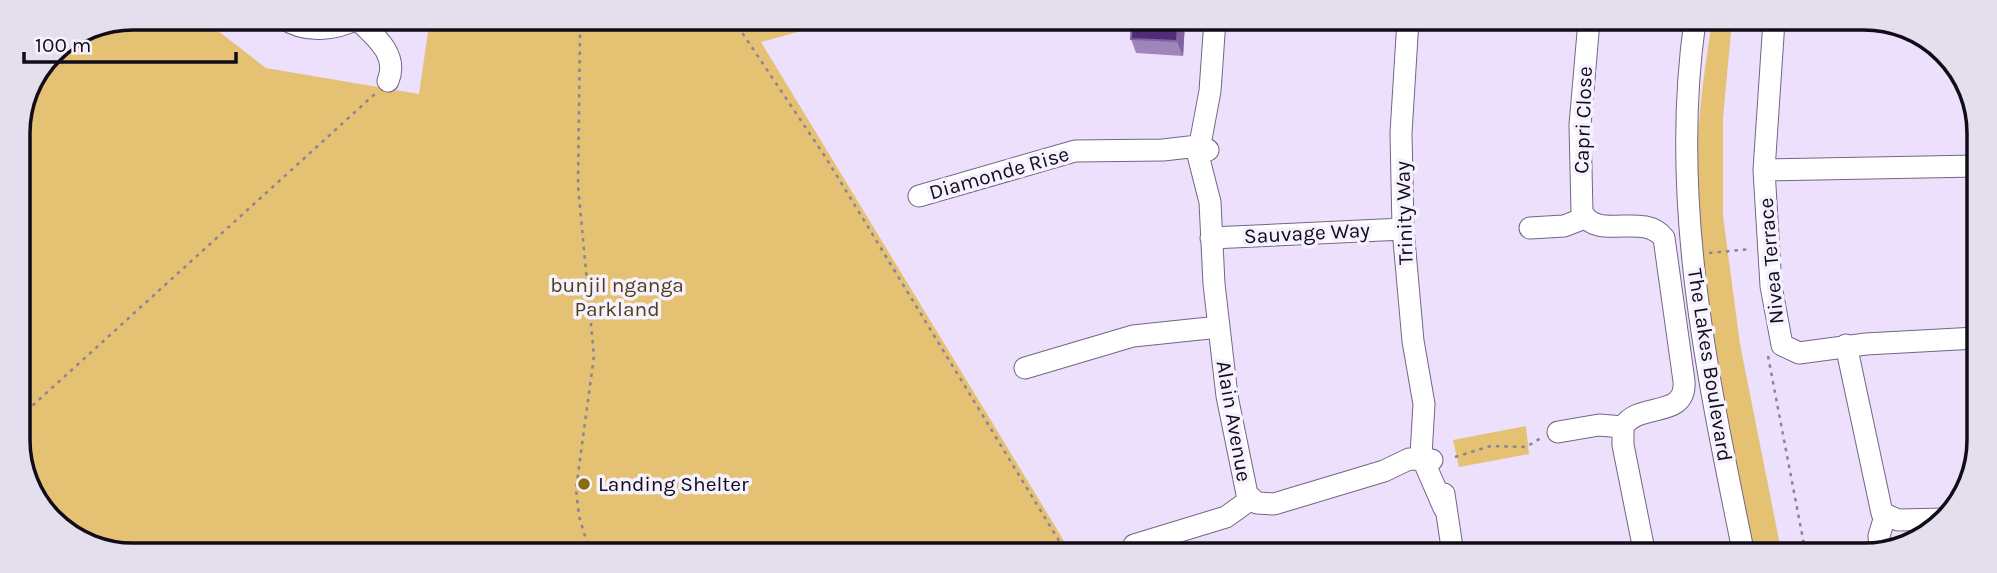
<svg xmlns="http://www.w3.org/2000/svg" width="1997" height="573" viewBox="0 0 1997 573" font-family="Karla,sans-serif">
  <style>
    .green { fill: #e5c273 }
    .lines { fill: none; stroke-linecap: round; stroke-linejoin: round }
    .minor-casing { stroke: #736684; stroke-width: 23 }
    .path { stroke: #8c8398; stroke-width: 2.5; stroke-dasharray: 3.5 5; stroke-linecap: butt }
    .minor { stroke: #fff; stroke-width: 21 }
    .wall { fill: #9f86ba }
    .shaded-wall { fill: #8062a0 }
    .building { fill: #522c79; stroke: #8062a0; stroke-width: 2 }
    .poi-dot { fill: #8c6b0d; stroke: #f6f1ff; stroke-width: 2.5 }
    .labels { text-anchor: middle; stroke-width: 7; stroke-linejoin: round; paint-order: stroke }
    .street-label { font-size: 21px; fill: #110c17; stroke: #f6f1ff }
    .park-label { font-size: 21px; fill: #503f15; stroke: #f6f1ff }
    .poi-label { font-size: 21px; fill: #110c17; stroke: #f6f1ff; text-anchor: start }
    .rim { fill: none; stroke: #110c17; stroke-width: 3.5 }
  </style>
  <rect width="100%" height="100%" fill="#ece0fc"/>
  <!-- green -->
  <path class="green" d="M132,18h69l65,50 153,26 11,-76 370,1 5,11 -44,12 311,512 -969,-2 -52,-30 -31,-59 -2,-338 33,-74z
    M1712,21h20l-9,97v98l17,128 42,211h-31c-21,-111 -51,-230 -55,-343 -2,-65 6,-127 16,-191z
    M1526,426l3,28 -70,13 -6,-27z"/>
  <g class="lines">
    <!-- minor casing -->
    <g class="minor-casing">
      <path id="minor" d="M283,18c23,16 52,12 76,0
        M357,19c18,17 42,36 31,62
        M1215,20l-5,71 -12,64 12,47 4,82 13,112 20,98 10,9 17,1 110,-33 25,-12 23,1
        M1408,20l-7,113 2,96 10,112 11,63 -3,51 23,53
        M1589,21l-9,104 2,87c15,30 61,-1 82,26l20,143c3,39 -46,20 -61,46v18l22,110
        M1695,21c-26,180 13,358 49,534
        M1774,21l-10,149 7,116 11,59 17,8 67,-9 110,-6
        M1764,170l213,-4
        M919,196l156,-45 88,-1 35,-4 10,4
        M1530,228l34,-2 21,-8
        M1211,238l192,-9
        M1846,345l36,168 16,7 47,-1
        M1025,368l108,-32 86,-9
        M1558,432l41,-7 24,2
        M1444,494l9,60
        M1134,545l92,-28 25,-18
        M1880,552l-1,-16 6,-20"/>
    </g>
    <!-- path -->
    <path class="path" d="M584,18l-4,15 -2,153 16,170 -18,133 3,27 11,37
      M733,19l93,139 241,396
      M1709,253l42,-4
      M1768,356l38,199
      M20,417l357,-325
      M1455,457l36,-11 35,1 15,-9"/>
    <!-- minor -->
    <use href="#minor" class="minor"/>
  </g>
  <!-- wall -->
  <path class="wall" d="M1132,20h52l1,2 -2,34 -47,-3 -5,-14z"/>
  <!-- shaded-wall -->
  <path class="shaded-wall" d="M1178,20h6l1,2 -2,34 -6,-15z"/>
  <!-- building -->
  <path class="building" d="M1132,20h46l-1,21 -46,-2z"/>
  <!-- markers -->
  <circle class="poi-dot" cx="584" cy="484" r="7"/>
  <g class="labels">
    <!-- street labels -->
    <g class="street-label">
      <text transform="translate(1583 120) rotate(-88)" y="7">Capri Close</text>
      <text transform="translate(999 173) rotate(-16)" y="7">Diamonde Rise</text>
      <text transform="translate(1404 213) rotate(-92)" y="7">Trinity Way</text>
      <text transform="translate(1307 233) rotate(-3)" y="7">Sauvage Way</text>
      <text transform="translate(1771 261) rotate(-95)" y="7">Nivea Terrace</text>
      <text transform="translate(1710 365) rotate(81)" y="7">The Lakes Boulevard</text>
      <text transform="translate(1234 421) rotate(80)" y="7">Alain Avenue</text>
    </g>
    <!-- park labels -->
    <g class="park-label">
      <text x="617" y="292">bunjil nganga<tspan x="617" dy="24">Parkland</tspan></text>
    </g>
    <!-- poi labels -->
    <g class="poi-label">
      <text x="598" y="491">Landing Shelter</text>
    </g>
  </g>
  <!-- crop -->
  <path d="M0 0H1997V573H0ZM133 30H1864A103 103 0 0 1 1967 133V440A103 103 0 0 1 1864 543H133A103 103 0 0 1 30 440V133A103 103 0 0 1 133 30Z" fill="#e4dfec" fill-rule="evenodd"/>
  <path class="rim" d="M133 30H1864A103 103 0 0 1 1967 133V440A103 103 0 0 1 1864 543H133A103 103 0 0 1 30 440V133A103 103 0 0 1 133 30Z"/>
  <!-- scale -->
  <path d="M24 52v10h212v-10" fill="none" stroke="#110c17" stroke-width="3.5"/>
  <text x="35" y="52" font-size="21" fill="#110c17" stroke="#f6f1ff" stroke-width="5" paint-order="stroke">100 m</text>
</svg>
